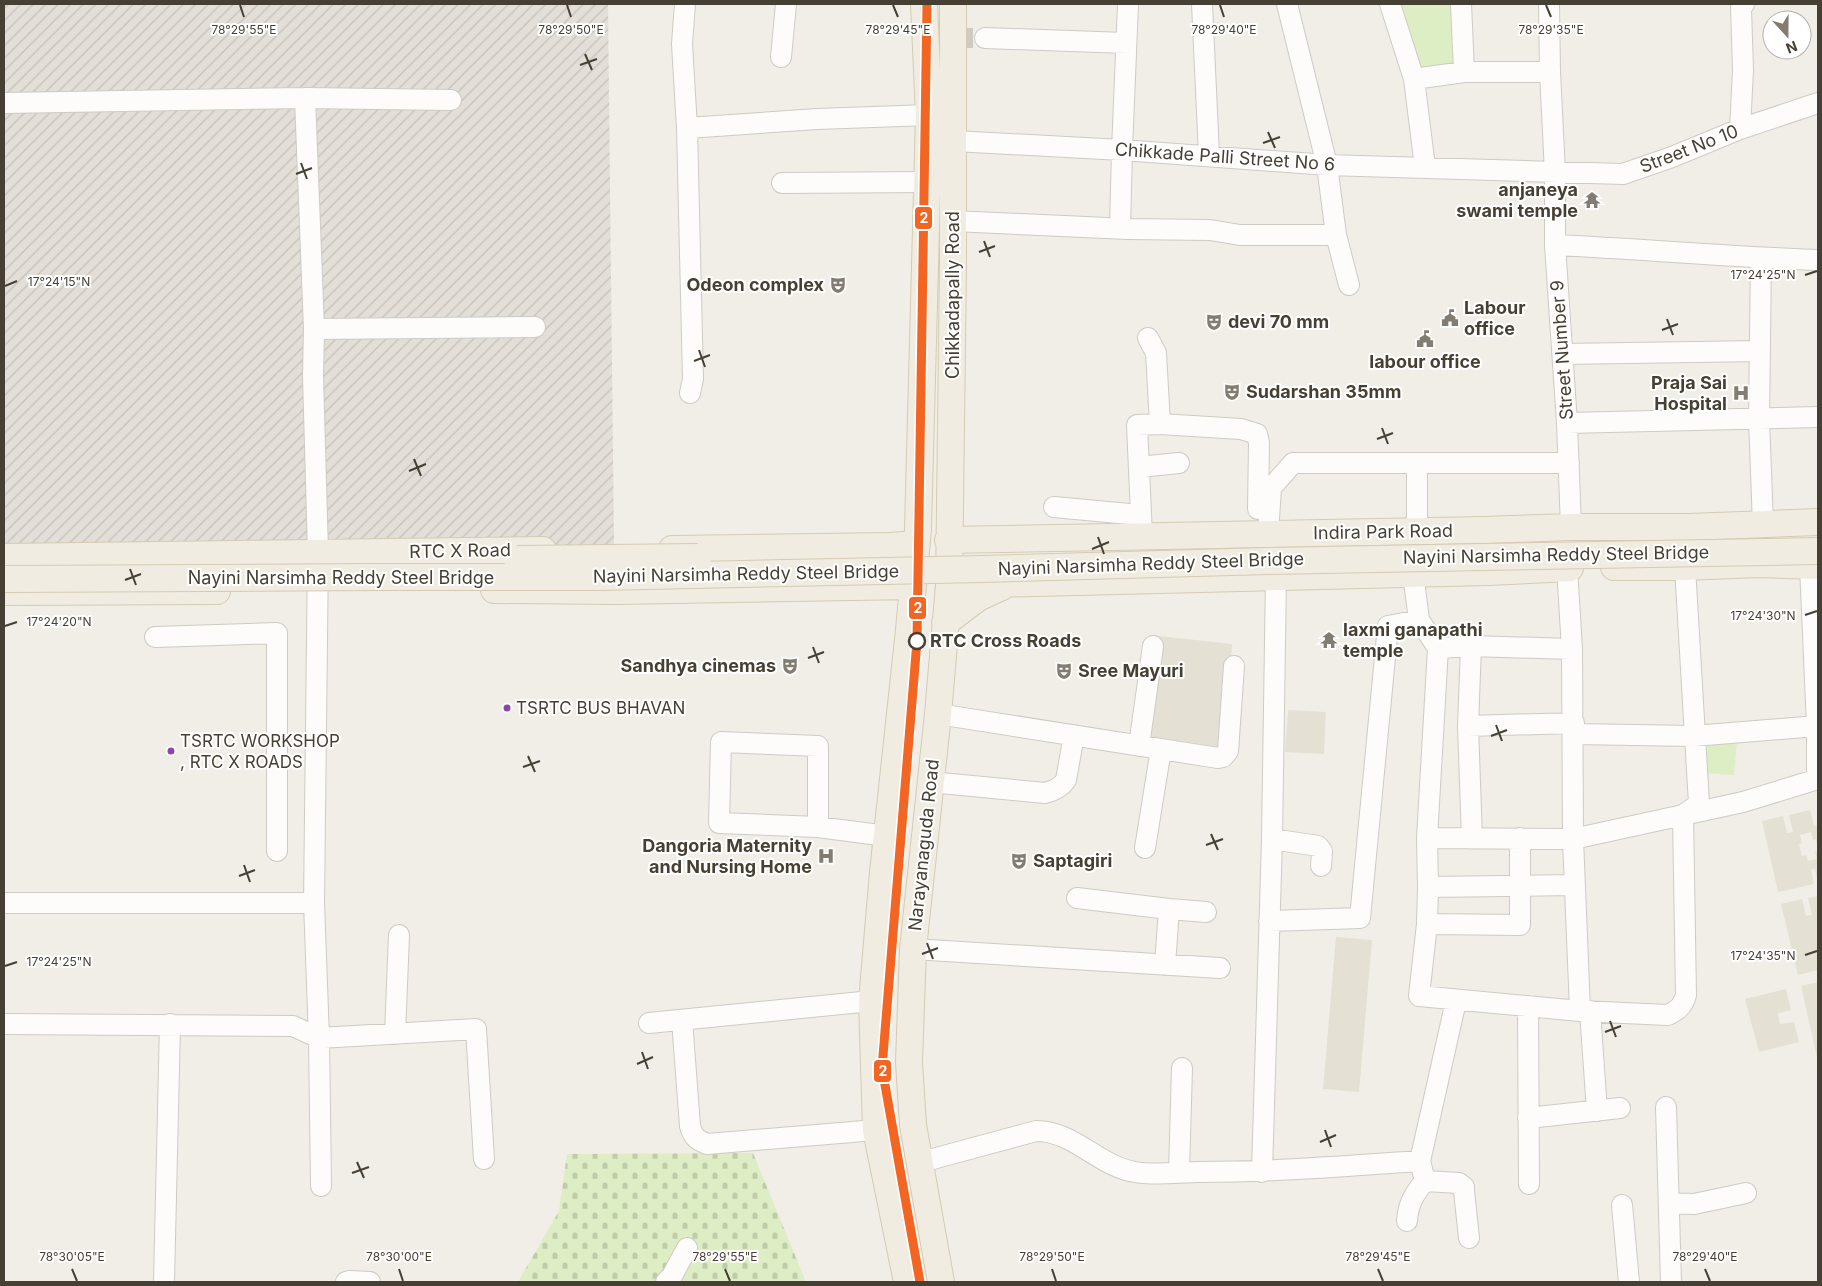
<svg xmlns="http://www.w3.org/2000/svg" width="1822" height="1286" viewBox="0 0 1822 1286" font-family="Inter,sans-serif">
  <style>
    .residential { fill: #e5e0d4 }
    .industrial { fill: url(#industrial-furrows) }
    .cemetery { fill: url(#cemetery-stones) }
    .park { fill: #ddedc4 }
    .lines { fill: none; stroke-linecap: round; stroke-linejoin: round }
    .minor-tunnel { stroke: #cecbc3; stroke-width: 20; stroke-dasharray: 20 10; stroke-linecap: butt }
    .minor-casing { stroke: #cecbc5; stroke-width: 22 }
    .major-casing { stroke: #d4cbb2; stroke-width: 28 }
    .minor { stroke: #fdfcfb; stroke-width: 20 }
    .major { stroke: #f1ece2; stroke-width: 26 }
    .major-bridge-casing { stroke: #d4cbb2; stroke-width: 28; stroke-linecap: butt }
    .major-bridge { stroke: #f1ece2; stroke-width: 26 }
    .metro-1-casing { stroke: #fff; stroke-width: 12 }
    .metro-1 { stroke: #f26522; stroke-width: 9 }
    .ticks { fill: none; stroke: #463f33; stroke-width: 2 }
    .stop-dot { fill: #fff; stroke: #463f33; stroke-width: 2.5 }
    .bus-dot { fill: #8e44ad; stroke: #fff; stroke-width: 2 }
    .labels { text-anchor: middle; stroke-width: 4; stroke-linejoin: round; paint-order: stroke }
    .bus-label { font-size: 17px; fill: #463f33; stroke: #fff; text-anchor: start }
    .street-label { font-size: 18px; fill: #463f33; stroke: #fff }
    .poi-label { font-size: 18px; font-weight: bold; fill: #463f33; stroke: #fff; text-anchor: start }
    .stop-label { font-size: 18px; font-weight: bold; fill: #463f33; stroke: #fff; text-anchor: start }
    .ticks-label { font-size: 12px; text-anchor: middle; fill: #463f33; stroke: #fff; stroke-width: 4; stroke-linejoin: round; paint-order: stroke }
    .line-badge { stroke: #fff; stroke-width: 2 }
    .badge-label { font-size: 14px; text-anchor: middle; font-weight: bold; fill: #fff }
  </style>
  <defs>
    <pattern id="industrial-furrows" width="10" height="10" patternUnits="userSpaceOnUse" patternTransform="scale(1.25)"><rect width="10" height="10" fill="#e3dfd8"/><path d="M-1 1l2-2M0 10L10 0M9 11l2-2" fill="none" stroke="#c4c0ba"/></pattern>
    <pattern id="cemetery-stones" width="16" height="16" patternUnits="userSpaceOnUse" patternTransform="scale(1.25)"><rect width="16" height="16" fill="#ddedc4"/><path d="M2 7V4a2 2 0 0 1 4 0v3zM10 15v-3a2 2 0 0 1 4 0v3z" fill="#bfcca9"/></pattern>
  </defs>
  <rect width="100%" height="100%" fill="#f0eee7"/>
  <!-- residential -->
  <path class="residential" d="M1150,635l82,9 -6,105 -93,-11z
    M1288,710l38,2 -2,42 -39,-2z
    M1810,810l4,16 4,-1v24l-2,-10 -3,1 -2,-8 -11,3 2,8 -3,1 3,12 4,-1 2,6 9,-2 -2,-7 3,-1v32l-3,-14 -4,1 3,14 -36,8 -16,-71 21,-5 4,17 6,-1 -4,-17z
    M1818,896v29l-1,1 1,6v38l-20,5 -17,-71 21,-5 4,17 6,-1 -4,-17z
    M1336,937l36,3 -13,152 -36,-3z
    M1818,982v75h-1l-16,-71z
    M1786,989l5,21 -13,3 2,11 14,-2 5,20 -40,10 -14,-53z"/>
  <!-- industrial -->
  <path class="industrial" d="M4,4h604l6,541 -610,7z"/>
  <!-- cemetery -->
  <path class="cemetery" d="M753,1153l53,129h-288l41,-71 8,-57z"/>
  <!-- park -->
  <path class="park" d="M1392,4h63l2,63 -43,4z
    M1706,739l31,1 -3,35 -31,-2z"/>
  <g class="lines">
    <!-- minor-tunnel -->
    <path class="minor-tunnel" d="M953,38h32"/>
    <!-- minor casing -->
    <g class="minor-casing">
      <path id="minor" d="M685,4l-3,40 5,84 6,251 -3,14
        M1202,4l7,151
        M1287,4l40,161 9,70 13,50
        M1390,4l24,75 11,88
        M1461,4l3,68
        M1549,4l1,68 5,101v72l12,178 4,104
        M985,38l141,5
        M781,57l5,-53
        M1414,79l50,-7h86
        M305,98l9,231 -1,47 5,177 -4,350 5,135 2,148
        M4,103l301,-5 146,2
        M687,128l130,-9 112,-4
        M1740,129l3,-59 -2,-62 3,-4
        M954,141l168,9 205,15 296,9 49,-17 68,-28 78,-26
        M782,183l146,-1
        M953,221l175,8 82,1 30,5h96
        M1120,228l2,-78 6,-146
        M1555,245c88,4 176,12 263,15
        M1761,258l-2,161 4,106
        M314,329l221,-2
        M1563,354l197,-3
        M1567,423l251,-6
        M1160,424l81,5 16,5 2,9 -1,66
        M1139,467l40,-4
        M1054,507l86,8
        M1417,530v-67
        M1268,534l3,-46 22,-25h276
        M1142,536l-5,-111 23,-1 -4,-71 -8,-15
        M1810,566l7,160v54
        M1567,568l5,81 1,190 7,172
        M1419,620l19,28 -11,190 1,49 -1,37 -8,72 161,15 88,4c10,-5 15,-9 18,-20l-3,-180 16,-11 -14,-237
        M155,637l122,-4v218
        M1471,646l-3,80 4,113
        M1438,648l33,-2 101,3
        M938,714l280,44 5,-1 5,-6 6,-85
        M1468,726l106,-3
        M1574,734l120,2 123,-10
        M1139,746l14,-100
        M930,782l115,11c8,-2 16,-5 21,-13l8,-45
        M818,827v-81l-97,-4 -2,81 99,4 69,9
        M1427,838l146,1 170,-37 75,-23
        M1272,839l46,7 4,5 -1,15
        M1145,848l16,-99
        M1428,887l147,-2
        M1077,898l92,11 -4,56
        M4,903h310
        M1169,909l37,3
        M1269,921l91,-3 28,-292 31,-6 -6,-47
        M1427,924l93,1v-87
        M913,949l307,19
        M1528,1006l1,178
        M1590,1011l7,100
        M682,1020l8,106c3,11 7,14 17,18l169,-14
        M649,1023l223,-22
        M4,1024l289,2 26,12 157,-9 8,130
        M395,1034l4,-99
        M1666,1107l5,175
        M1528,1118l92,-10
        M918,1163l118,-32c38,0 62,35 99,41 20,4 45,0 65,0 73,0 146,-6 220,-11
        M1179,1172l3,-104
        M1262,1172l10,-333 4,-263
        M1425,1181l-5,-20 36,-160
        M1425,1181l34,2 5,4v4l5,47
        M1669,1203l25,1 52,-11
        M1622,1205l7,77
        M1407,1221c1,-17 7,-27 18,-40
        M164,1282l6,-258
        M346,1282l4,-1 20,1
        M666,1282l6,-6 15,-28"/>
    </g>
    <!-- major casing -->
    <g class="major-casing">
      <path id="major" d="M948,540l536,-10 87,-3h118l129,-5
        M672,549l218,-3 26,-2
        M4,557l539,-7
        M1614,567h71l73,-3 60,2
        M949,585l539,-13 82,-4
        M494,590l123,1 296,-5
        M4,592l213,-1
        M945,623l33,-25 24,-11
        M907,1282l-31,-152 -4,-129 11,-129 26,-242 9,-101 11,-414 -5,-111
        M941,1282l-28,-157 -4,-63 4,-113 25,-235 11,-129 4,-320v-261"/>
    </g>
    <!-- minor -->
    <use href="#minor" class="minor"/>
    <!-- major -->
    <use href="#major" class="major"/>
    <!-- major-bridge casing -->
    <g class="major-bridge-casing">
      <path id="major-bridge" d="M517,559l181,-2
        M4,579l377,-2h220l381,-8 286,-8 550,-10"/>
    </g>
    <!-- major-bridge -->
    <use href="#major-bridge" class="major-bridge"/>
    <!-- metro-1 casing -->
    <g class="metro-1-casing">
      <path id="metro-1" d="M920,1282l-38,-214 35,-427 10,-637"/>
    </g>
    <!-- metro-1 -->
    <use href="#metro-1" class="metro-1"/>
  </g>
  <!-- ticks -->
  <path class="ticks" d="M240,5l4,12M567,5l4,12M893,5l5,12M1220,5l4,12M1546,5l5,12M585,54l7,16M580,65l17,-6M1268,132l7,16M1263,143l17,-6M301,163l6,16M296,174l16,-6M984,241l6,16M979,252l16,-6M1805,275l12,-4M5,286l12,-5M1667,319l6,16M1662,330l16,-6M699,350l6,17M694,361l16,-6M1382,428l6,16M1377,439l16,-6M414,459l7,17M409,471l17,-7M1098,537l6,17M1092,549l17,-7M130,569l6,16M125,580l16,-6M1805,615l12,-4M5,626l12,-4M813,647l6,16M808,658l16,-6M1496,725l6,16M1491,736l16,-6M528,756l7,16M523,767l17,-6M1211,834l7,16M1206,845l17,-6M244,865l6,17M239,876l16,-6M927,943l6,16M922,954l16,-6M1805,955l12,-4M5,966l12,-4M1610,1021l6,16M1605,1032l16,-6M642,1052l6,17M637,1064l16,-7M1325,1130l6,17M1320,1142l16,-7M357,1162l7,16M352,1173l17,-6M72,1269l5,12M399,1269l4,12M725,1269l5,12M1052,1269l4,12M1378,1269l5,12M1705,1269l5,12"/>
  <!-- icons -->
  <defs>
    <g id="temple-bare" transform="scale(1.35)"><path d="M0-6L5-2H3V0L6.5 2.5H4V6H1.5V3h-3V6H-4V2.5H-6.5L-3 0V-2H-5Z" fill="#827c72" stroke="#fff" stroke-width="2.5" paint-order="stroke"/></g>
    <g id="theatre-bare" transform="scale(1.35)"><path d="M-5-5.5Q0-4 5-5.5V0Q5 5 0 6Q-5 5-5 0ZM-3.3-2.5H-1v1.5H-3.3ZM1-2.5H3.3v1.5H1ZM-2.8 1Q0 5.5 2.8 1Z" fill="#827c72" stroke="#fff" stroke-width="2.5" paint-order="stroke"/></g>
    <g id="civic-bare" transform="scale(1.35)"><path d="M-.6-6.5H3V-4.5H.6V-3L4-1V1h2V6H-6V1h2V-1L-.6-3ZM-1.2 2.5V6h2.4V2.5Z" fill="#827c72" stroke="#fff" stroke-width="2.5" paint-order="stroke"/></g>
    <g id="hospital-bare" transform="scale(1.35)"><path d="M-5-5h3v3.5h4V-5h3V5h-3V1.5h-4V5h-3Z" fill="#827c72" stroke="#fff" stroke-width="2.5" paint-order="stroke"/></g>
  </defs>
  <g fill-rule="evenodd">
    <use href="#temple-bare" x="1592" y="200"/>
    <use href="#theatre-bare" x="838" y="285"/>
    <use href="#civic-bare" x="1450" y="318"/>
    <use href="#theatre-bare" x="1214" y="322"/>
    <use href="#civic-bare" x="1425" y="339"/>
    <use href="#theatre-bare" x="1232" y="392"/>
    <use href="#hospital-bare" x="1741" y="393"/>
    <use href="#temple-bare" x="1329" y="640"/>
    <use href="#theatre-bare" x="790" y="666"/>
    <use href="#theatre-bare" x="1064" y="671"/>
    <use href="#hospital-bare" x="826" y="856"/>
    <use href="#theatre-bare" x="1019" y="861"/>
  </g>
  <!-- markers -->
  <circle class="stop-dot" cx="917" cy="641" r="8"/>
  <g class="bus-dot">
    <circle cx="507" cy="708" r="4.5"/>
    <circle cx="171" cy="751" r="4.5"/>
  </g>
  <g class="labels">
    <!-- bus labels -->
    <g class="bus-label">
      <text x="516" y="714">TSRTC BUS BHAVAN</text>
      <text x="180" y="747">TSRTC WORKSHOP<tspan x="180" dy="21">, RTC X ROADS</tspan></text>
    </g>
    <!-- street labels -->
    <g class="street-label">
      <text transform="translate(1689 149) rotate(-21)" y="6">Street No 10</text>
      <text transform="translate(1225 157) rotate(4)" y="6">Chikkade Palli Street No 6</text>
      <text transform="translate(953 295) rotate(-90)" y="6">Chikkadapally Road</text>
      <text transform="translate(1562 350) rotate(-94)" y="6">Street Number 9</text>
      <text transform="translate(1383 532) rotate(-1)" y="6">Indira Park Road</text>
      <text transform="translate(460 551) rotate(-1)" y="6">RTC X Road</text>
      <text transform="translate(1556 555) rotate(-1)" y="6">Nayini Narsimha Reddy Steel Bridge</text>
      <text transform="translate(1151 564) rotate(-2)" y="6">Nayini Narsimha Reddy Steel Bridge</text>
      <text transform="translate(746 574) rotate(-1)" y="6">Nayini Narsimha Reddy Steel Bridge</text>
      <text x="341" y="584">Nayini Narsimha Reddy Steel Bridge</text>
      <text transform="translate(924 845) rotate(-84)" y="6">Narayanaguda Road</text>
    </g>
    <!-- poi labels -->
    <g class="poi-label">
      <text x="1578" y="196" text-anchor="end">anjaneya<tspan x="1578" dy="21">swami temple</tspan></text>
      <text x="824" y="291" text-anchor="end">Odeon complex</text>
      <text x="1464" y="314">Labour<tspan x="1464" dy="21">office</tspan></text>
      <text x="1228" y="328">devi 70 mm</text>
      <text x="1425" y="368" text-anchor="middle">labour office</text>
      <text x="1727" y="389" text-anchor="end">Praja Sai<tspan x="1727" dy="21">Hospital</tspan></text>
      <text x="1246" y="398">Sudarshan 35mm</text>
      <text x="1343" y="636">laxmi ganapathi<tspan x="1343" dy="21">temple</tspan></text>
      <text x="776" y="672" text-anchor="end">Sandhya cinemas</text>
      <text x="1078" y="677">Sree Mayuri</text>
      <text x="812" y="852" text-anchor="end">Dangoria Maternity<tspan x="812" dy="21">and Nursing Home</tspan></text>
      <text x="1033" y="867">Saptagiri</text>
    </g>
    <!-- stop labels -->
    <g class="stop-label">
      <text x="930" y="647">RTC Cross Roads</text>
    </g>
  </g>
  <g class="ticks-label">
    <text x="244" y="34">78°29'55"E</text>
    <text x="571" y="34">78°29'50"E</text>
    <text x="898" y="34">78°29'45"E</text>
    <text x="1224" y="34">78°29'40"E</text>
    <text x="1551" y="34">78°29'35"E</text>
    <text x="1763" y="279">17°24'25"N</text>
    <text x="59" y="286">17°24'15"N</text>
    <text x="1763" y="620">17°24'30"N</text>
    <text x="59" y="626">17°24'20"N</text>
    <text x="1763" y="960">17°24'35"N</text>
    <text x="59" y="966">17°24'25"N</text>
    <text x="72" y="1261">78°30'05"E</text>
    <text x="399" y="1261">78°30'00"E</text>
    <text x="725" y="1261">78°29'55"E</text>
    <text x="1052" y="1261">78°29'50"E</text>
    <text x="1378" y="1261">78°29'45"E</text>
    <text x="1705" y="1261">78°29'40"E</text>
  </g>
  <g class="line-badge">
    <rect x="914" y="206" width="19" height="24" rx="5" fill="#f26522"/>
    <rect x="908" y="596" width="19" height="24" rx="5" fill="#f26522"/>
    <rect x="873" y="1059" width="19" height="24" rx="5" fill="#f26522"/>
  </g>
  <g class="badge-label">
    <text x="924" y="223">2</text>
    <text x="918" y="613">2</text>
    <text x="883" y="1076">2</text>
  </g>
  <!-- border -->
  <rect width="1822" height="1286" fill="none" stroke="#463f33" stroke-width="10"/>
  <!-- north arrow -->
  <g transform="translate(1787 35) rotate(159)"><circle r="24" fill="#ffffff" stroke="#b5b2ad"/>
  <path d="M0-4L9 19L0 12L-9 19Z" fill="#827c72"/>
  <text y="-8" font-size="14" font-weight="bold" text-anchor="middle" fill="#463f33">N</text>
  </g>
</svg>
